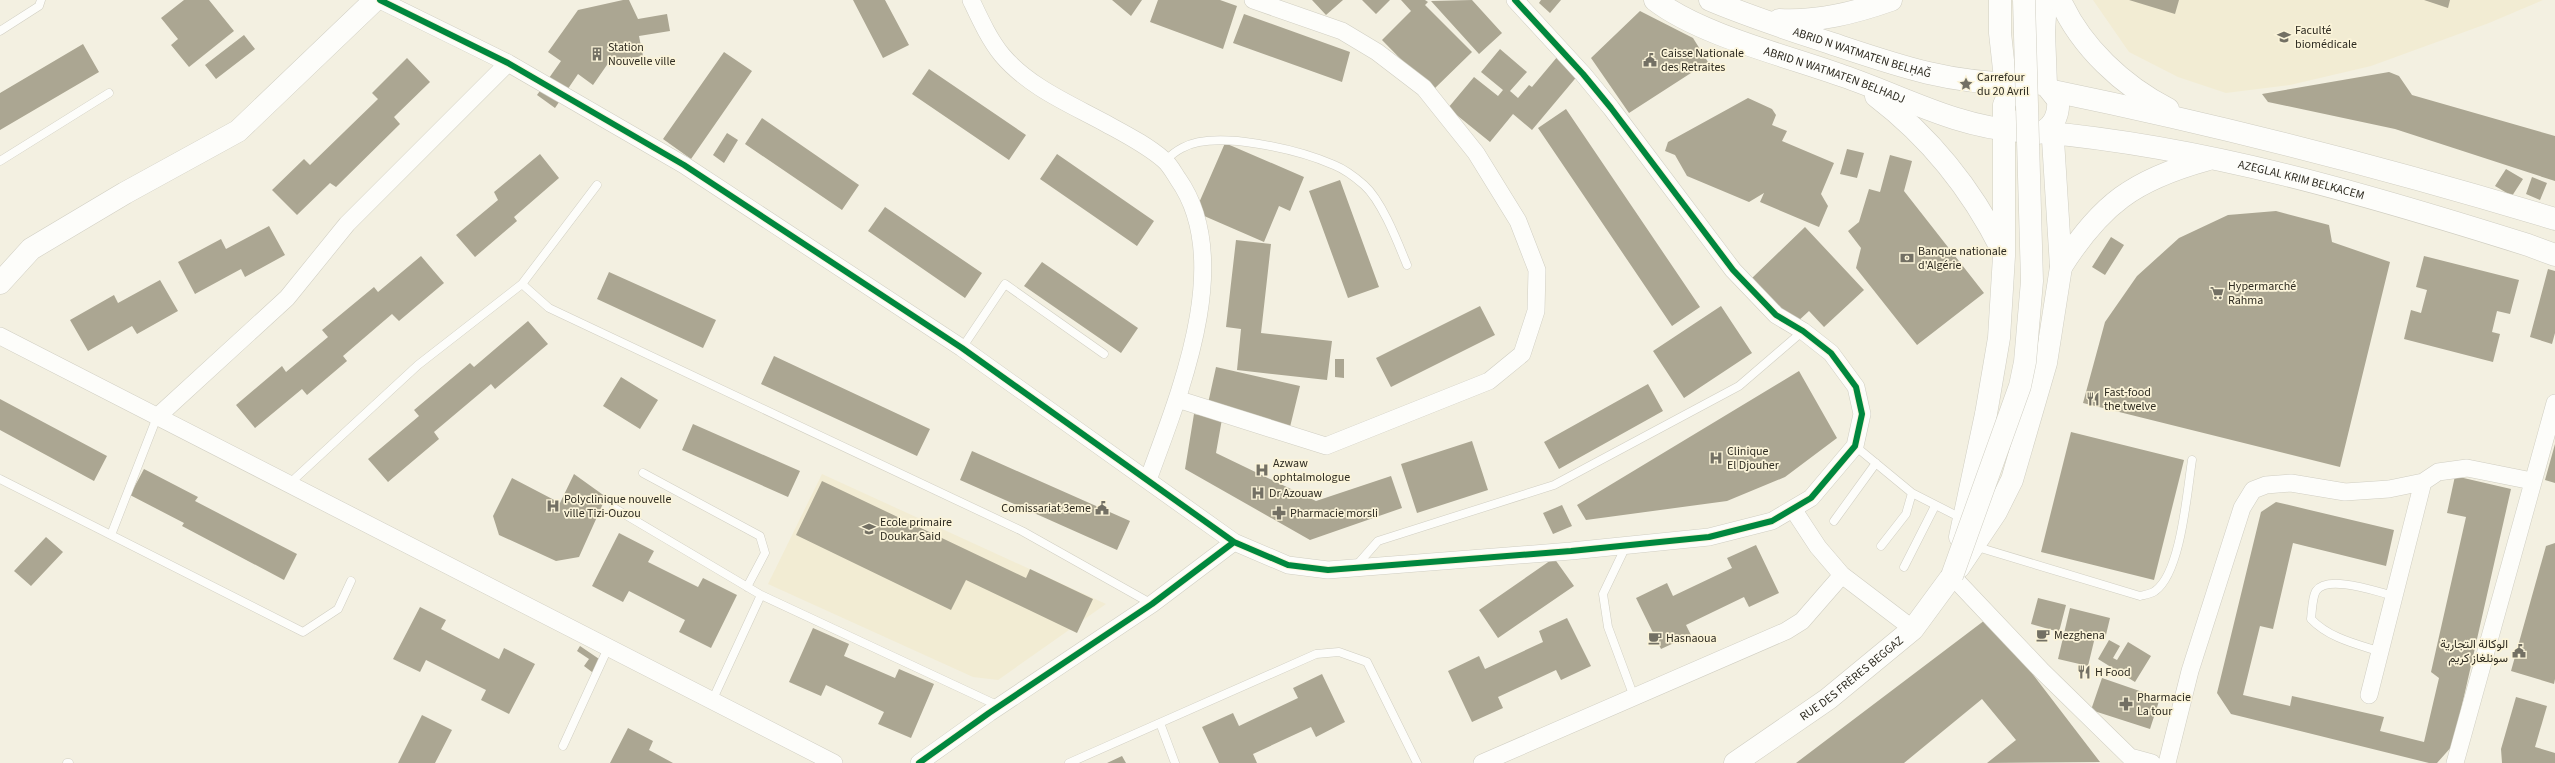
<svg xmlns="http://www.w3.org/2000/svg" width="2555" height="763" viewBox="0 0 2555 763" font-family="'Source Sans 3',Vazirmatn,sans-serif">
  <style>
    .built { fill: #f2ecd3 }
    .building { fill: #aba692 }
    .lines { fill: none; stroke-linecap: round; stroke-linejoin: round }
    .lane-casing { stroke: #d0cec2; stroke-width: 9 }
    .street-casing { stroke: #d0cec2; stroke-width: 18 }
    .secondary-casing { stroke: #d0cec2; stroke-width: 23 }
    .primary-casing { stroke: #d0cec2; stroke-width: 23 }
    .lane { stroke: #fdfdfa; stroke-width: 8 }
    .street { stroke: #fdfdfa; stroke-width: 17 }
    .secondary { stroke: #fdfdfa; stroke-width: 22 }
    .primary { stroke: #fdfdfa; stroke-width: 22 }
    .primary-bridge-casing { stroke: #d0cec2; stroke-width: 23; stroke-linecap: butt }
    .primary-bridge { stroke: #fdfdfa; stroke-width: 22 }
    .cycleway-casing { stroke: #fbf4d9; stroke-width: 8 }
    .cycleway { stroke: #00873e; stroke-width: 6 }
    .labels { text-anchor: middle; stroke-width: 3.5; stroke-linejoin: round; paint-order: stroke }
    .poi-label { font-size: 12px; fill: #2e2b21; stroke: #fbf4d9; text-anchor: start }
    .street-label { font-size: 12px; fill: #2e2b21; stroke: #fbf4d9 }
  </style>
  <rect width="100%" height="100%" fill="#f3f0e1"/>
  <!-- built -->
  <path class="built" d="M2093,0h450l-54,23 -118,43 -81,19 -64,8 -48,-16 -49,-25z
    M822,474l284,130 -108,76 -25,-3 -205,-93z"/>
  <!-- building -->
  <path class="building" d="M184,0h25l25,31 -45,36 -18,-22 7,-6 -17,-21z
    M623,0h6l9,19 29,-5 3,17 -31,5 4,20 -34,6 -16,23 -15,-11 -23,34 -18,-13 24,-34 -13,-9 30,-42z
    M853,0h32l24,45 -26,13z
    M1112,0h30l-11,16z
    M1158,0h62l17,6 -14,43 -73,-27z
    M1312,0h31l-17,15z
    M1362,0h28l-14,14z
    M1401,0h24l3,2 -3,3 47,47 -40,39 -50,-51 29,-29z
    M1472,0l30,33 -23,21 -48,-53z
    M1541,0h20l-11,13 -11,-10z
    M2129,0h50l-4,14z
    M2424,0h26l-2,8z
    M1640,11l53,27 15,24 -79,51 -38,-55z
    M1244,14l106,38 -8,30 -109,-39z
    M244,35l11,14 -39,30 -11,-14z
    M83,44l16,28 -99,58v-37z
    M1500,49l27,23 -17,19 8,7 11,-13 3,2 26,-31 21,18 -47,56 -19,-16 -23,28 -42,-34 26,-31 24,19 5,-6 -22,-18z
    M724,52l28,19 -61,88 -28,-20z
    M407,58l23,24 -36,35 6,7 -64,63 -6,-4 -33,32 -25,-25 32,-31 6,6 68,-66 -6,-6z
    M929,69l97,66 -17,25 -97,-66z
    M2389,72l10,4 13,19 143,41v45l-160,-52 -127,-27 -6,-8z
    M1748,98l24,11 4,6 -4,10 15,6 -5,10 52,22 -13,31 7,12 -9,21 -59,-25 4,-9 -15,9 -62,-26 -12,-21 -10,-4 3,-9z
    M1566,109l134,198 -28,19 -134,-198z
    M762,118l97,67 -17,25 -97,-66z
    M727,133l11,7 -14,23 -11,-8z
    M1225,143l79,34 -14,34 -11,-5 -15,36 -69,-30z
    M1847,149l17,4 -7,25 -17,-4z
    M540,154l19,24 -45,39 3,4 -42,36 -19,-22 42,-35 -4,-8z
    M1057,154l97,67 -17,25 -97,-67z
    M1890,155l22,6 -8,30 80,102 -67,52 -61,-77 5,-20 -13,-17 11,-9 10,-33 11,3z
    M2506,169l17,10 -11,17 -17,-10z
    M2532,177l15,6 -7,17 -14,-6z
    M1340,180l39,107 -31,11 -39,-107z
    M885,207l97,66 -17,25 -97,-67z
    M2276,211l53,14 3,17 58,20 -50,205 -257,-64 22,-81 32,-46 42,-38 49,-23z
    M269,226l16,29 -40,22 -4,-8 -46,25 -17,-32 43,-23 5,10z
    M1805,227l59,63 -40,37 -15,-16 -13,12 -44,-45z
    M2111,237l13,8 -19,30 -13,-8z
    M1236,240l35,4 -10,89 71,8 -5,39 -90,-10 4,-41 -15,-2z
    M421,256l23,27 -45,38 -7,-7 -49,42 4,5 -40,34 -5,-6 -47,39 -19,-23 46,-39 4,6 42,-35 -6,-7 52,-43 4,5z
    M2424,256l95,24 -9,34 -13,-3 -5,21 8,2 -7,28 -89,-23 7,-29 10,3 6,-23 -11,-3z
    M1042,262l96,66 -17,25 -97,-67z
    M2548,269l7,2v62l-3,11 -22,-7z
    M609,272l107,48 -13,28 -106,-49z
    M160,280l18,31 -41,23 -5,-8 -44,25 -18,-31 44,-25 4,8z
    M1480,306l15,29 -104,52 -15,-29z
    M1721,306l31,47 -68,45 -31,-47z
    M528,321l20,23 -53,45 -4,-5 -57,48 5,7 -51,43 -20,-23 51,-43 -5,-6 56,-47 4,4z
    M774,356l156,73 -13,27 -156,-72z
    M1335,359h9v19l-9,-1z
    M1216,367l84,19 -10,41 -83,-19z
    M1799,371l38,67 -52,39 -58,24 -141,19 -9,-15z
    M621,377l37,23 -18,29 -37,-23z
    M1648,384l15,27 -104,58 -15,-27z
    M0,399l107,57 -13,25 -94,-51z
    M1194,414l28,5 -6,34 100,48 75,-25 11,32 -92,32 -125,-71z
    M693,424l107,47 -12,26 -106,-47z
    M2071,432l113,28 -30,120 -113,-28z
    M1472,441l16,49 -71,23 -16,-49z
    M2555,444v39l-10,-3z
    M972,451l158,70 -13,29 -157,-70z
    M144,469l54,28 -3,4 102,53 -13,26 -102,-54 2,-3 -54,-28z
    M574,474l32,23 -27,60 -23,4 -57,-26 -6,-19 19,-38 48,25z
    M2455,476l56,13 -58,256 -16,18h-8l-198,-49 -14,-21 44,-181 15,-10 118,28 -8,36 -93,-23 -20,86 -13,-3 -17,69 47,11 2,-10 92,21 -4,14 44,11 15,-64 -8,-6 35,-155 -19,-4z
    M822,481l204,97 4,-9 63,30 -16,34 -111,-53 -15,30 -155,-75z
    M1562,505l10,21 -19,8 -10,-21z
    M619,533l35,18 -6,11 50,25 5,-9 34,17 -26,53 -32,-16 6,-12 -56,-29 -6,11 -31,-16z
    M46,537l17,15 -32,34 -17,-15z
    M2555,543v136l-1,5 -43,-13 35,-125z
    M1756,545l23,48 -30,14 -5,-10 -58,28 5,10 -30,14 -25,-51 31,-15 6,13 59,-28 -5,-10z
    M1554,558l20,28 -76,52 -19,-28z
    M2038,598l28,7 -7,27 -28,-8z
    M420,607l26,13 -5,9 58,30 5,-11 31,16 -26,50 -28,-14 5,-10 -60,-30 -6,12 -27,-13z
    M2070,608l40,10 -5,21 -10,-2 -7,29 -30,-7z
    M1989,617l111,145 -113,1 29,-23 -34,-41 -78,64h-108z
    M1567,618l24,48 -30,14 -5,-10 -58,27 5,11 -31,14 -24,-51 31,-15 6,13 58,-27 -4,-11z
    M813,628l36,16 -5,12 51,22 4,-9 35,15 -23,54 -33,-14 6,-12 -58,-27 -5,11 -32,-14z
    M2109,640l11,6 -7,12 4,2 11,-18 23,14 -16,26 -37,-23z
    M580,646l25,17 -9,12 -12,-9 5,-7 -12,-8z
    M1322,674l23,48 -29,15 -5,-10 -58,27 4,9h-38l-17,-36 31,-14 6,13 59,-28 -5,-10z
    M2102,678l58,20 -10,31 -59,-19z
    M2516,697l31,9 -12,41 20,6v10h-53l-1,-14z
    M422,715l30,15 -17,33h-37z
    M628,728l25,13 -4,9 24,13h-63z
    M1122,756l4,7h-19z"/>
  <g class="lines">
    <!-- lane casing -->
    <g class="lane-casing">
      <path id="lane" d="M0,31l39,-25 2,-6
        M0,161l109,-68
        M1165,161c5,-5 11,-10 17,-13 34,-19 117,2 152,17 10,4 22,13 30,20 18,16 34,58 43,80
        M522,284l27,24 473,223 130,73
        M962,348l43,-64 99,70
        M1855,446l57,47 -6,21 -25,32
        M643,473l117,63 5,17 -18,34
        M0,479l303,153 35,-23 13,-28
        M289,484l129,-119 104,-81 75,-99
        M1912,493l51,26
        M614,508l147,87
        M1834,521l42,-58
        M111,535l46,-118
        M1626,546l-23,48 5,33 26,70
        M1974,546l166,50c4,-1 11,-2 15,-5 26,-18 32,-99 37,-131
        M1356,566l22,-25 176,-56 185,-99 64,-55
        M1904,567l31,-61
        M2381,652c-25,-8 -52,-14 -70,-33 1,-8 1,-21 5,-28 12,-17 61,1 79,5
        M712,701l49,-106 238,111
        M1160,723l15,40
        M563,746l45,-98
        M67,763h2
        M1069,763l247,-109 23,-2 28,10 50,101"/>
    </g>
    <!-- street casing -->
    <g class="street-casing">
      <path id="street" d="M380,0l128,63 176,102 278,183 272,194
        M971,0c9,19 18,39 31,55 27,32 68,49 103,68 20,11 42,22 59,37 6,5 10,13 14,19 58,82 0,218 -30,301
        M0,336l834,427
        M1177,399l149,47 163,-65 33,-27 14,-43 1,-41 -19,-49 -42,-68 -52,-65 -47,-36 -35,-21 -89,-31
        M157,417l130,-119 60,-74 161,-161
        M1793,509l25,38 24,28 71,54
        M1952,576l90,95 88,86 22,6
        M2369,695l54,-213
        M919,763l70,-50 163,-109 82,-62 54,23 40,5 243,-19 138,-14 63,-16 39,-23 44,-52 7,-32 -6,-27 -25,-34 -28,-22 -27,-16 -43,-45 -122,-162 -28,-34 -68,-74
        M1482,763l304,-132 16,-10 40,-46
        M2167,763l23,-92 52,-163 11,-18 13,-5 25,-2 54,9 44,-3 34,-7 15,-10 29,-4 65,13
        M2455,763l100,-360"/>
    </g>
    <!-- secondary casing -->
    <g class="secondary-casing">
      <g id="secondary">
        <path id="s1" d="M1655,0c45,35 133,56 188,76 59,20 113,51 176,55"/>
        <path id="s2" d="M1710,0c40,17 81,30 123,44 66,22 114,39 186,40"/>
        <path d="M2000,0v33l7,64"/>
        <path d="M2046,0l-2,32 2,53"/>
        <path d="M2060,0c21,47 63,86 108,109"/>
        <path d="M1779,20c39,2 75,-7 112,-20"/>
        <path d="M2053,91c170,35 337,78 502,128"/>
        <path d="M1876,96c55,42 95,92 126,154"/>
        <path id="s3" d="M2040,132c168,15 329,63 488,113l27,10"/>
        <path d="M2061,267c40,-63 73,-87 145,-107"/>
        <path d="M0,283l31,-34 94,-56 113,-62 137,-131"/>
        <path d="M1960,537l26,-123 13,-76 5,-82v-151l7,-16 17,-8 18,4 12,15c3,35 -34,46 -52,16"/>
        <path d="M1959,567l37,-55 16,-32 34,-117 15,-96 -9,-143"/>
      </g>
    </g>
    <!-- primary casing -->
    <g class="primary-casing">
      <g id="primary">
        <path id="s4" d="M1735,763l93,-64 85,-70 39,-53"/>
      </g>
    </g>
    <!-- lane -->
    <use href="#lane" class="lane"/>
    <!-- street -->
    <use href="#street" class="street"/>
    <!-- secondary -->
    <use href="#secondary" class="secondary"/>
    <!-- primary -->
    <use href="#primary" class="primary"/>
    <!-- primary-bridge casing -->
    <g class="primary-bridge-casing">
      <path id="primary-bridge" d="M1952,576l68,-190 5,-24 7,-81 -8,-281"/>
    </g>
    <!-- primary-bridge -->
    <use href="#primary-bridge" class="primary-bridge"/>
    <!-- cycleway casing -->
    <g class="cycleway-casing">
      <path id="cycleway" d="M380,0l128,63 176,102 278,183 272,194
        M919,763l70,-50 163,-109 82,-62 54,23 40,5 243,-19 138,-14 63,-16 39,-23 44,-52 7,-32 -6,-27 -25,-34 -28,-22 -27,-16 -43,-45 -122,-162 -28,-34 -68,-74"/>
    </g>
    <!-- cycleway -->
    <use href="#cycleway" class="cycleway"/>
  </g>
  <!-- icons -->
  <defs>
    <g id="university-bare" transform="scale(1.08)"><path d="M0-5L7-2L0 1L-7-2ZM-4 1L0 2.5L4 1V4Q0 6-4 4Z" fill="#737064" stroke="#fbf4d9" stroke-width="2.5" paint-order="stroke"/></g>
    <g id="building-bare" transform="scale(1.08)"><path d="M-4-6H4V6H1V3H-1V6H-4ZM-2.5-4.3h1.7v1.8h-1.7ZM.8-4.3h1.7v1.8H.8ZM-2.5-1h1.7V.8h-1.7ZM.8-1h1.7V.8H.8Z" fill="#737064" stroke="#fbf4d9" stroke-width="2.5" paint-order="stroke"/></g>
    <g id="civic-bare" transform="scale(1.08)"><path d="M-.6-6.5H3V-4.5H.6V-3L4-1V1h2V6H-6V1h2V-1L-.6-3ZM-1.2 2.5V6h2.4V2.5Z" fill="#737064" stroke="#fbf4d9" stroke-width="2.5" paint-order="stroke"/></g>
    <g id="sight-bare" transform="scale(1.08)"><path d="M0-6L1.8-2.2L6-1.7L2.9 1.2L3.7 5.4L0 3.3L-3.7 5.4L-2.9 1.2L-6-1.7L-1.8-2.2Z" fill="#737064" stroke="#fbf4d9" stroke-width="2.5" paint-order="stroke"/></g>
    <g id="bank-bare" transform="scale(1.08)"><path d="M-6-4H6V4H-6ZM0-2.3a2.3 2.3 0 1 0 0 4.6a2.3 2.3 0 1 0 0-4.6Z" fill="#737064" stroke="#fbf4d9" stroke-width="2.5" paint-order="stroke"/></g>
    <g id="supermarket-bare" transform="scale(1.08)"><path d="M-6-5.5h2.5l.6 2H6L4.5 2H-2.5L-4.4-4H-6ZM-1.5 3.2a1.3 1.3 0 1 0 .1 0ZM3 3.2a1.3 1.3 0 1 0 .1 0Z" fill="#737064" stroke="#fbf4d9" stroke-width="2.5" paint-order="stroke"/></g>
    <g id="restaurant-bare" transform="scale(1.08)"><path d="M-5-6h1v4h1v-4h1v4h1v-4h1v5L-1.5 .5V6h-2V.5L-5-1ZM5-6V6H3V1.5H1.5Q1.5-4 5-6Z" fill="#737064" stroke="#fbf4d9" stroke-width="2.5" paint-order="stroke"/></g>
    <g id="hospital-bare" transform="scale(1.08)"><path d="M-5-5h3v3.5h4V-5h3V5h-3V1.5h-4V5h-3Z" fill="#737064" stroke="#fbf4d9" stroke-width="2.5" paint-order="stroke"/></g>
    <g id="pharmacy-bare" transform="scale(1.08)"><path d="M-2-6h4v4h4v4h-4v4h-4v-4h-4v-4h4Z" fill="#737064" stroke="#fbf4d9" stroke-width="2.5" paint-order="stroke"/></g>
    <g id="school-bare" transform="scale(1.08)"><path d="M0-5L7-2L0 1L-7-2ZM-4 1L0 2.5L4 1V4Q0 6-4 4Z" fill="#737064" stroke="#fbf4d9" stroke-width="2.5" paint-order="stroke"/></g>
    <g id="cafe-bare" transform="scale(1.08)"><path d="M-5.5-4.5H6V0H3Q3 3.5 0 3.5H-2.5Q-5.5 3.5-5.5 0ZM3-3.2v2h1.7v-2ZM-6 4.5H4V6H-6Z" fill="#737064" stroke="#fbf4d9" stroke-width="2.5" paint-order="stroke"/></g>
  </defs>
  <g fill-rule="evenodd">
    <use href="#university-bare" x="2284" y="37"/>
    <use href="#building-bare" x="597" y="54"/>
    <use href="#civic-bare" x="1650" y="60"/>
    <use href="#sight-bare" x="1966" y="84"/>
    <use href="#bank-bare" x="1907" y="258"/>
    <use href="#supermarket-bare" x="2217" y="293"/>
    <use href="#restaurant-bare" x="2093" y="399"/>
    <use href="#hospital-bare" x="1716" y="458"/>
    <use href="#hospital-bare" x="1262" y="470"/>
    <use href="#hospital-bare" x="1258" y="493"/>
    <use href="#hospital-bare" x="553" y="506"/>
    <use href="#civic-bare" x="1102" y="508"/>
    <use href="#pharmacy-bare" x="1279" y="513"/>
    <use href="#school-bare" x="869" y="529"/>
    <use href="#cafe-bare" x="2043" y="635"/>
    <use href="#cafe-bare" x="1655" y="638"/>
    <use href="#civic-bare" x="2519" y="651"/>
    <use href="#restaurant-bare" x="2084" y="672"/>
    <use href="#pharmacy-bare" x="2126" y="704"/>
  </g>
  <g class="labels">
    <!-- poi labels -->
    <g class="poi-label">
      <text x="2295" y="34">Faculté<tspan x="2295" dy="14">biomédicale</tspan></text>
      <text x="608" y="51">Station<tspan x="608" dy="14">Nouvelle ville</tspan></text>
      <text x="1661" y="57">Caisse Nationale<tspan x="1661" dy="14">des Retraites</tspan></text>
      <text x="1977" y="81">Carrefour<tspan x="1977" dy="14">du 20 Avril</tspan></text>
      <text x="1918" y="255">Banque nationale<tspan x="1918" dy="14">d'Algérie</tspan></text>
      <text x="2228" y="290">Hypermarché<tspan x="2228" dy="14">Rahma</tspan></text>
      <text x="2104" y="396">Fast-food<tspan x="2104" dy="14">the twelve</tspan></text>
      <text x="1727" y="455">Clinique<tspan x="1727" dy="14">El Djouher</tspan></text>
      <text x="1273" y="467">Azwaw<tspan x="1273" dy="14">ophtalmologue</tspan></text>
      <text x="1269" y="497">Dr Azouaw</text>
      <text x="564" y="503">Polyclinique nouvelle<tspan x="564" dy="14">ville Tizi-Ouzou</tspan></text>
      <text x="1091" y="512" text-anchor="end">Comissariat 3eme</text>
      <text x="1290" y="517">Pharmacie morsli</text>
      <text x="880" y="526">Ecole primaire<tspan x="880" dy="14">Doukar Said</tspan></text>
      <text x="2054" y="639">Mezghena</text>
      <text x="1666" y="642">Hasnaoua</text>
      <text x="2508" y="648" text-anchor="end">الوكالة التجارية<tspan x="2508" dy="14">سونلغاز كريم</tspan></text>
      <text x="2095" y="676">H Food</text>
      <text x="2137" y="701">Pharmacie<tspan x="2137" dy="14">La tour</tspan></text>
    </g>
    <!-- street labels -->
    <g class="street-label">
      <text dy="4" stroke="none"><textPath href="#s2" startOffset="161">ABRID N WATMATEN BELḤAǦ</textPath></text>
      <text dy="4" stroke="none"><textPath href="#s1" startOffset="195">ABRID N WATMATEN BELHADJ</textPath></text>
      <text dy="4" stroke="none"><textPath href="#s3" startOffset="266">AZEGLAL KRIM BELKACEM</textPath></text>
      <text dy="4" stroke="none"><textPath href="#s4" startOffset="144">RUE DES FRÈRES BEGGAZ</textPath></text>
    </g>
  </g>
</svg>
